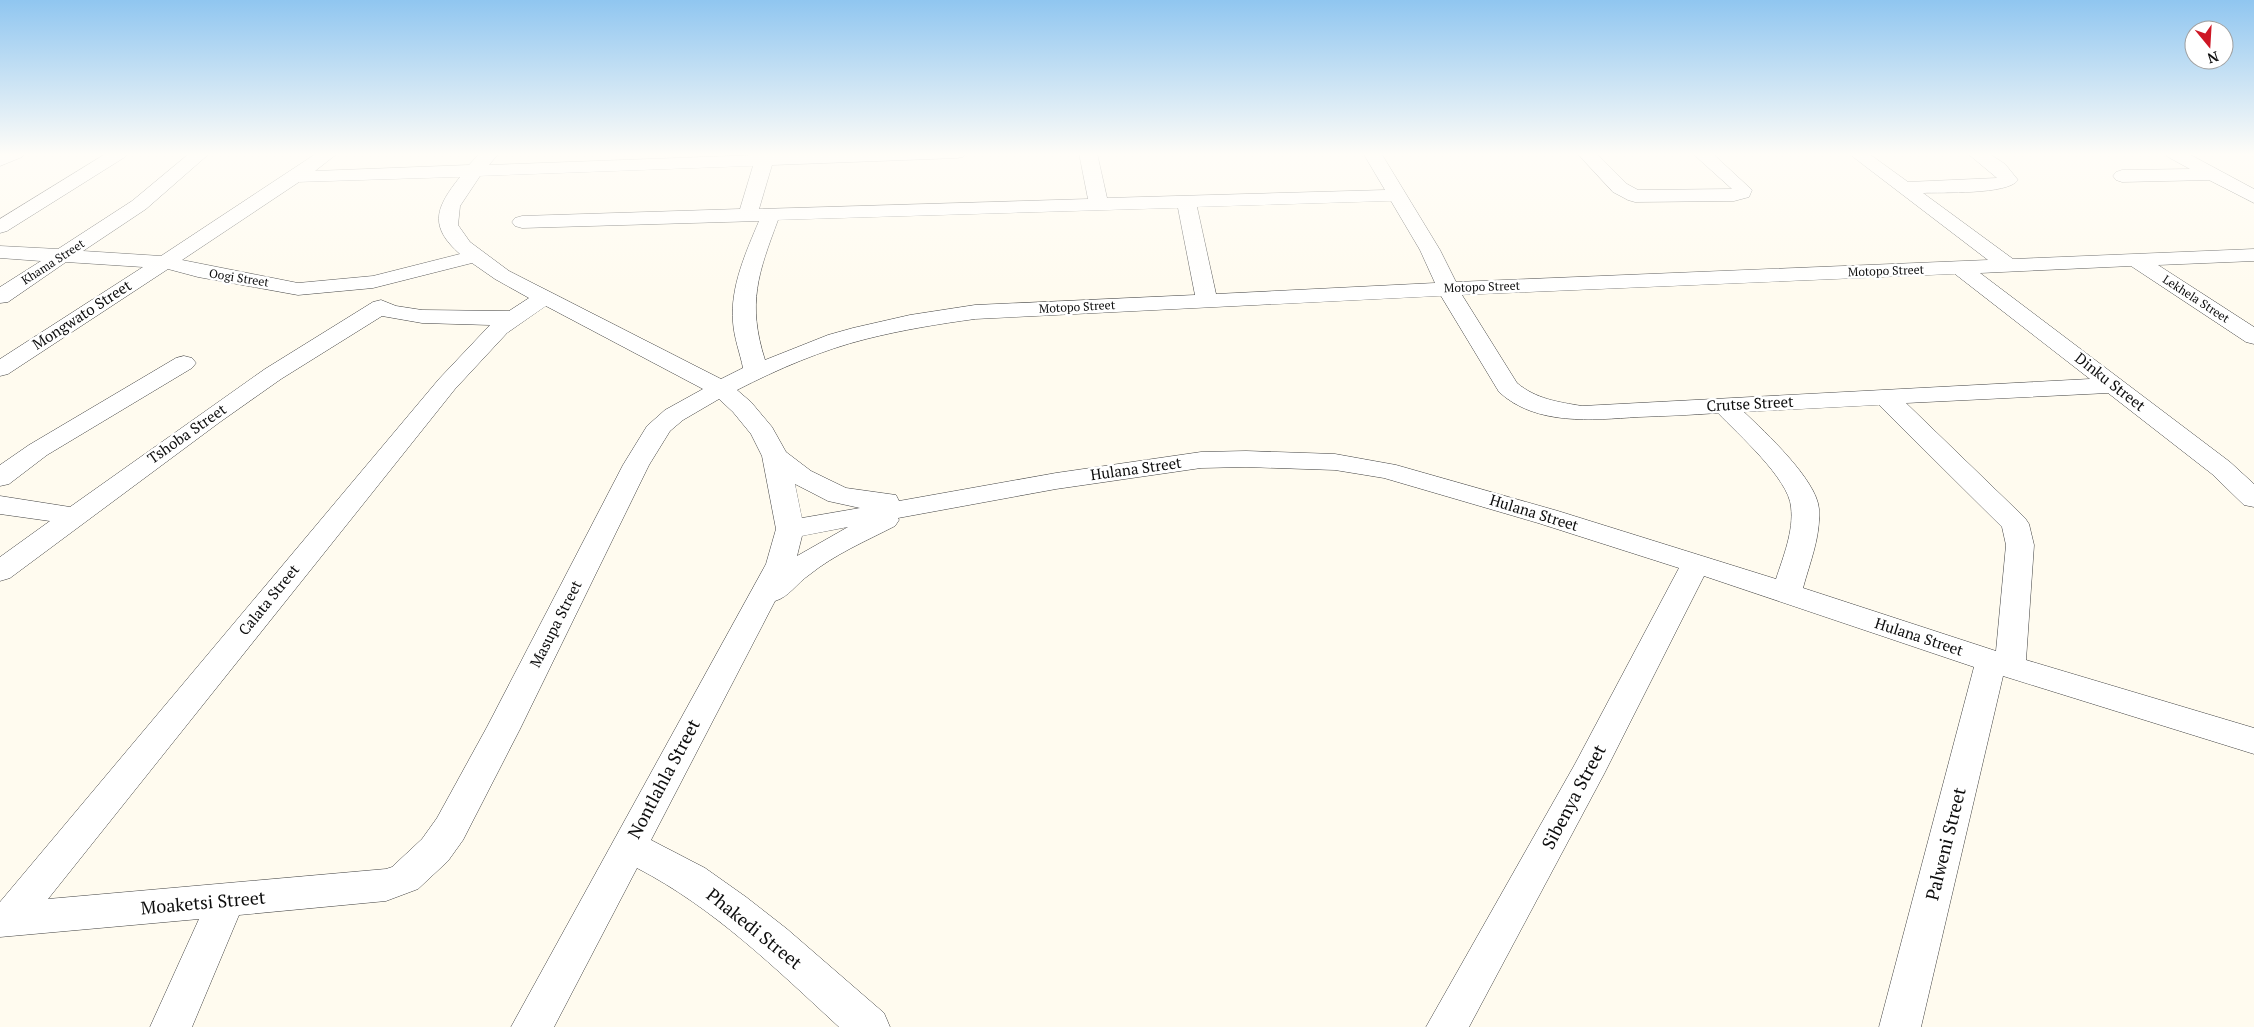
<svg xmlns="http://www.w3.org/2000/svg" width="2254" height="1027" viewBox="0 0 2254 1027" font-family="'PT Serif',serif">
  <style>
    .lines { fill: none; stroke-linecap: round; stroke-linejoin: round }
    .minor-casing { stroke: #414141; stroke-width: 1 }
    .minor { fill: #fff; fill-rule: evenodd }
    .labels { text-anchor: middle; stroke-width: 5; stroke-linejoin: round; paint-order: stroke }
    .far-street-label { font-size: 12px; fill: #0e0e0e; stroke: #fff }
    .street-label { font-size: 15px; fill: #0e0e0e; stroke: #fff }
    .near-street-label { font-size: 18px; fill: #0e0e0e; stroke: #fff }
  </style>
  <rect width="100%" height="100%" fill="#fffbef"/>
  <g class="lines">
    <!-- minor casing -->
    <g class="minor-casing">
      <path id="minor" d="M2,153h23l-3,4 -22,9v-12z
        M107,153h21l-3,4 -118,74 -7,2v-14z
        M190,153h20l-64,56 -63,42 78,5 156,-103h21l-23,18 154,-6 11,-12h19l-10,12 268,-10v-2h209l-3,4 -6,1 -185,7 -13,44 329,-10 -9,-46h18l10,45 278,-8 -22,-37h18l59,97 16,32 532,-22 -140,-107h20l40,29 89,-4 -30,-25h21l17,11 13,16c-10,15 -77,12 -95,13l90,66 241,-10v12l-96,4 96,62v17l-8,-2 -115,-76 -151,7 250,189 24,22v23l-10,-2 -32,-31 -104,-81 -202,10 119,115 4,6 5,21 -8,115 228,68v26l-251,-78 -82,351h-42l95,-360 -270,-91 -100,198 -135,253h-43l149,-263 104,-196 -141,-45 -154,-45 -49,-8 -89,-3 -45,1 -145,21 -158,29 1,2 -4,6c-29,15 -60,28 -86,49 -12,8 -20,22 -34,26l-124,239 54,28 41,29 41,32 97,84 6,14h-51c-64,-59 -125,-119 -202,-159l-83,159h-43l255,-463 10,-35 -14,-73 -11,-22 -18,-22 -14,-13 -36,21 -13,11 -21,34 -129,264 -57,111 -15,21 -30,28 -32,12 -147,14 -47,112h-42l49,-108 -199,18v-35l439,-523 51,-54 -68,-2 -40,-7 -101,63 -61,43 -210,156 -10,3v-24l50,-36 -50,-7v-18l70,11 195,-138 108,-67 8,-2 15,6 26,4 87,1 20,-13 -34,-19 -23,-16 -99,25 -75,7 -100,-18 -30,-8 -160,105 -8,2v-17l143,-92 -77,-5 -58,40 -8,1v-16l41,-26 -41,-3v-12l58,3 74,-48zM753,166l-13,43 -218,7 -7,2 -3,4 3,4 7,2 237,-7c-13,31 -29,66 -26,101 1,16 7,31 10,46l-22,11 -212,-108 -39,-29 -12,-17 2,-19 20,-30zM460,177c-24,30 -32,49 0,77l-87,22 -75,7 -116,-23 117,-78zM1391,201l29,49 15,33 -219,11 -19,-87zM1178,208l17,87 -220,10 -65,10 -57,13 -25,7 -63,25c-18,-57 -7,-86 13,-140zM1955,274l135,105 -508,27c-24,-4 -46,-7 -65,-23l-55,-88zM1441,296l58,96c37,34 93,28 139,25 27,-1 53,-2 80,-4 20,21 71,66 73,94 3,24 -8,50 -15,72l-218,-68 -162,-46 -61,-11 -89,-3 -45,1 -145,21 -157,28 -3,-6 -50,-7 -35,-17 -25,-19 -14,-25 -21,-25 -14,-12c41,-21 85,-40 129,-51 36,-9 72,-15 109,-20zM546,306l157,83 -38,21 -18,16 -24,39 -136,262 -50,91 -15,21 -30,28 -6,2 -338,30 407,-510 52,-56zM1879,405l123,122 4,18 -10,106 -193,-63c7,-26 18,-52 16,-79 -2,-29 -54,-77 -75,-97zM795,484l33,17 32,7 -58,10zM848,527l-51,29 5,-20z
        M1577,153h19l31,31 11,6 94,-1 -40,-36h20l40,37 -3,7 -15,4 -99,1 -7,-2 -15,-8z
        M2165,153h22l67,36v14l-45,-23 -87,2 -6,-2 -3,-4 3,-4 6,-2 68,-1 -22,-12z
        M184,356l8,2 4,5 -4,5 -145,87 -38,29 -9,2v-21l29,-20 147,-87z"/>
    </g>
    <!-- minor -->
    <use href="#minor" class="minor"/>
  </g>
  <!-- sky -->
  <linearGradient id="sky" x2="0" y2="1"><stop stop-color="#90c6f0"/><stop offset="0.52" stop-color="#fffdf8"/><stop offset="1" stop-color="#fffdf8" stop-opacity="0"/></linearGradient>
  <rect width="2254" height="297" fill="url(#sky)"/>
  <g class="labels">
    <!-- far-street labels -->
    <g class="far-street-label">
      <text transform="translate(53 262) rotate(-33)" y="4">Khama Street</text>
      <text transform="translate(1886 271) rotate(-2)" y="4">Motopo Street</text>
      <text transform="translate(239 278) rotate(9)" y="4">Oogi Street</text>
      <text transform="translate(1482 287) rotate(-2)" y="4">Motopo Street</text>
      <text transform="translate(2196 299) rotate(33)" y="4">Lekhela Street</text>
      <text transform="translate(1077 307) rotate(-3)" y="4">Motopo Street</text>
    </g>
    <!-- street labels -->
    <g class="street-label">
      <text transform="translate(82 315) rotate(-33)" y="5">Mongwato Street</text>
      <text transform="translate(2110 382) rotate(38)" y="5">Dinku Street</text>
      <text transform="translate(1750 404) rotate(-3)" y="5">Crutse Street</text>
      <text transform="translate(187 434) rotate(-35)" y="5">Tshoba Street</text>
      <text transform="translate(1136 469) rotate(-8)" y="5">Hulana Street</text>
      <text transform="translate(1534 513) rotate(17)" y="5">Hulana Street</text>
      <text transform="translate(269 600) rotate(-51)" y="5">Calata Street</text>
      <text transform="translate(556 624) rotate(-63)" y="5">Masupa Street</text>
      <text transform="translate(1919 637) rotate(18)" y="5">Hulana Street</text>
    </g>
    <!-- near-street labels -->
    <g class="near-street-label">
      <text transform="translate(664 779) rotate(-62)" y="6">Nontlahla Street</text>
      <text transform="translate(1574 797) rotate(-62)" y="6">Sibenya Street</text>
      <text transform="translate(1946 844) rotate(-76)" y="6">Palweni Street</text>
      <text transform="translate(203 903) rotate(-5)" y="6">Moaketsi Street</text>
      <text transform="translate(754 929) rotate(39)" y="6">Phakedi Street</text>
    </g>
  </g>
  <!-- north arrow -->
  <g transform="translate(2209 45) rotate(162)"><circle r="24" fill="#ffffff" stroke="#9f9f9f"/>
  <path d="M0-4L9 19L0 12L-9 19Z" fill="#ce1624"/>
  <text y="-8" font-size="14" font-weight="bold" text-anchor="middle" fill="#0e0e0e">N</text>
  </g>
</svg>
